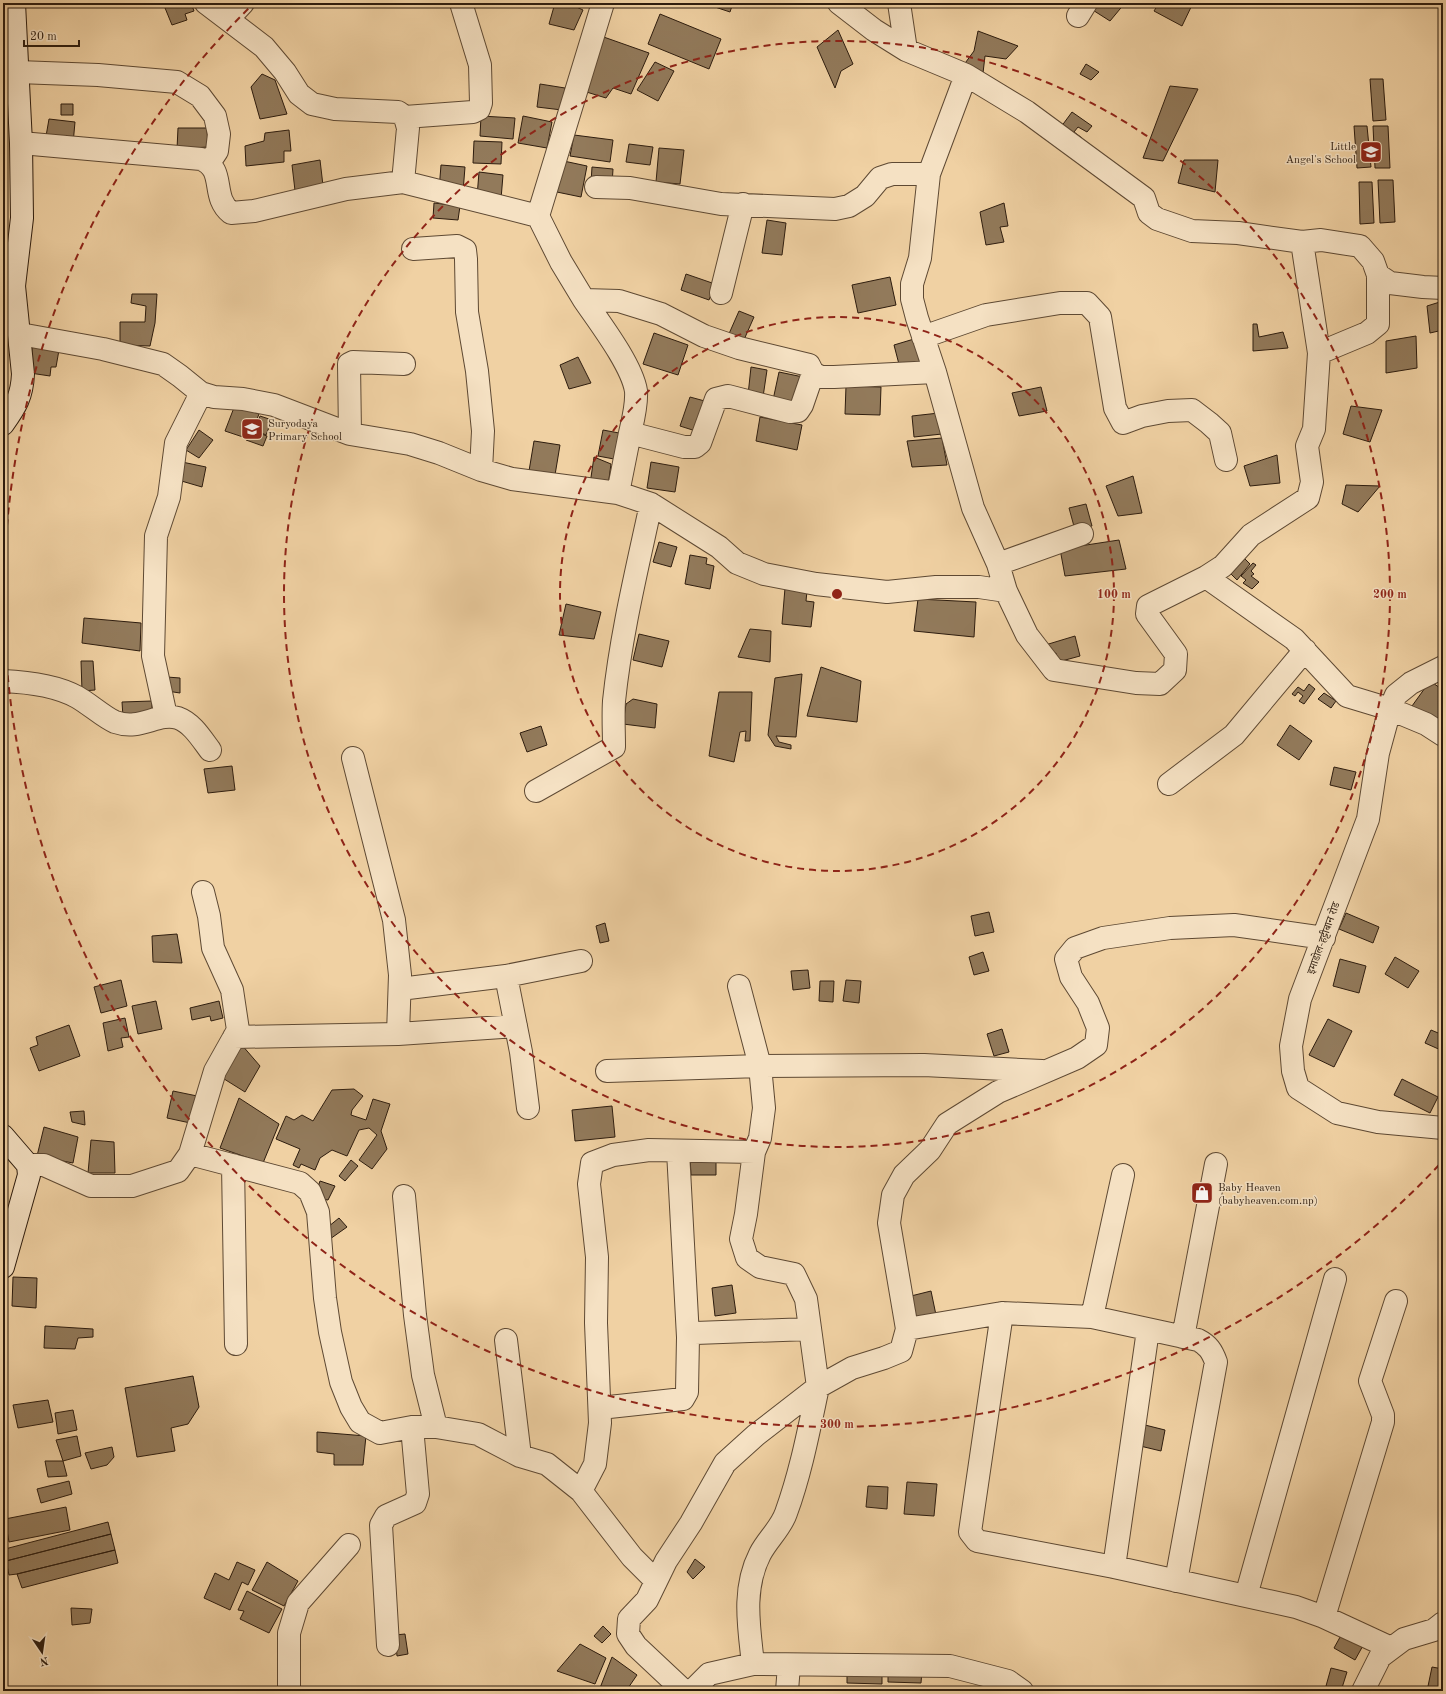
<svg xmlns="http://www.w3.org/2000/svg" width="1446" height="1694" viewBox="0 0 1446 1694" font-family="'Old Standard TT','Noto Serif Devanagari',serif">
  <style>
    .building { fill: #927a5b; stroke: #2d1c0e }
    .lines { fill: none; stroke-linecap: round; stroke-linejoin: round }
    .street-casing { stroke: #5e4933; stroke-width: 24 }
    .secondary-casing { stroke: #2d1c0e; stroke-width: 24 }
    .street { stroke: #f5e1c3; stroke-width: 22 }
    .secondary { stroke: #f5e1c3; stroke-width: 22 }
    .ring { fill: none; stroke: #8f2418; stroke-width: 2; stroke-dasharray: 7 5 }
    .labels { text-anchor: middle; stroke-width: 3; stroke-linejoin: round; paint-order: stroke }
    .poi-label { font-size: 11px; fill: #2d1c0e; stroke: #f5e1c3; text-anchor: start }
    .street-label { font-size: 11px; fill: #2d1c0e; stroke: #f5e1c3 }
    .centre { fill: #8f2418; stroke: #f5e1c3; stroke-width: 2 }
    .ring-label { font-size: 12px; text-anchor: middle; font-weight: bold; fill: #8f2418; stroke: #f5e1c3; stroke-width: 3; stroke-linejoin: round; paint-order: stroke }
  </style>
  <rect width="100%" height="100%" fill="#f0d1a3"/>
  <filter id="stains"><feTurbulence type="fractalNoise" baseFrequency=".005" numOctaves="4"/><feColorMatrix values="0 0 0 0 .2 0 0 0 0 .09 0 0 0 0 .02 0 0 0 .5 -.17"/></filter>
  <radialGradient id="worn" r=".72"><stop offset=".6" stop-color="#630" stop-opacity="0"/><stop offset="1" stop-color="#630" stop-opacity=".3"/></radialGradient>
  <!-- building -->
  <path class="building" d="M163,3h28l3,8 -9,3 2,6 -15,5z
    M555,3h13l15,7 -9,20 -25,-6z
    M703,3h30l-3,9z
    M1091,3h34l-15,18 -22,-14z
    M1159,3h34l-11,23 -28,-15z
    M660,14l61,25 -12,30 -61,-25z
    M838,30l15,34 -12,7 -6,17 -18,-41z
    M978,31l40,15 -12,13 -21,-3 -2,17 -23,-3 14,-19z
    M598,35l51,18 -18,41 -18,-6 -7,10 -26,-8z
    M655,62l19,9 -16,30 -21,-11z
    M1086,64l13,8 -8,8 -11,-6z
    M262,74l13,6 12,34 -27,5 -9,-32z
    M1370,79h13l3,41 -13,1z
    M540,84l25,4 -3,22 -25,-3z
    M1170,86l28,3 -35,72 -20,-3z
    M61,104h12v11h-12z
    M1072,112l20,14 -5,6 -9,-5 -4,5 8,6 -4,6 -20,-13z
    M481,116l34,2 -2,21 -33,-3z
    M523,116l29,6 -5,26 -29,-5z
    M49,119l26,3 -2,22 -28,-2z
    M1354,126h13l4,41 -14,1z
    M1373,126h15l2,42h-15z
    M178,128h29l1,19 -31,2z
    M289,130l2,21h-7v11l-38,4 -1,-20 19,-5 1,-8z
    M574,135l39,5 -3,22 -40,-6z
    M474,141l28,1 -1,22 -28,-1z
    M629,144l24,3 -3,18 -24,-3z
    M659,148l25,2 -4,34 -24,-2z
    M320,160l4,34 -28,5 -4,-34z
    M559,160l28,6 -6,31 -29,-6z
    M1184,160h34l-3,32 -37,-9z
    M441,165l24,2 -2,25 -24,-2z
    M592,167l21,2 -1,16 -21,-2z
    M479,172l24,3 -2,24 -24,-2z
    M1378,180h15l2,42 -15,1z
    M1359,182h13l2,41 -14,1z
    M434,203l26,3 -2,14 -25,-2z
    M1004,203l4,23 -8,1 4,15 -18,3 -6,-33z
    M767,220l19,3 -4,32 -20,-2z
    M686,274l29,10 -6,16 -28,-10z
    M890,277l6,28 -38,8 -6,-28z
    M132,294h25l-2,29 -5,23 -30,-1v-23h25l1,-16 -15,-3z
    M1443,301v29l-13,3 -3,-27z
    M739,311l15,6 -11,25 -15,-6z
    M1253,324h4l2,13 24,-5 5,16 -35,3z
    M654,333l34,12 -10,30 -35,-11z
    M1416,336l1,32 -31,5v-32z
    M914,339l7,27 -20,6 -7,-27z
    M32,346l27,4 -3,17h-5l-1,9 -20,-3z
    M578,357l13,26 -22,6 -9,-24z
    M751,367l16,3 -4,27 -15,-2z
    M779,372l24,5 -7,29 -23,-6z
    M846,386l35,1 -1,28 -35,-1z
    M1041,387l6,24 -28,5 -7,-23z
    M690,397l22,6 -10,30 -22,-7z
    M235,405l24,9 -6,15 -3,-2 -4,11 -21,-7z
    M1351,406l31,4 -12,32 -27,-8z
    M939,413l3,21 -28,3 -2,-21z
    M260,416l12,4 -6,15 -11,-5z
    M760,417l42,8 -5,25 -41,-9z
    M199,430l14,10 -14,18 -13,-8z
    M250,430l17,6 -4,10 -17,-6z
    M603,430l16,3 -5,26 -16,-3z
    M942,438l5,27 -35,2 -5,-26z
    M534,441l26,4 -5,30 -26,-4z
    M1277,455l3,28 -30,3 -6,-20z
    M594,457l17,7 -3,22 -18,-2z
    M182,462l24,5 -4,20 -24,-7z
    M651,462l28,5 -4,25 -28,-4z
    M1133,476l9,37 -24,3 -12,-30z
    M1346,485l34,1 -22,26 -16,-8z
    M1086,504l6,22 -17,4 -6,-22z
    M1119,540l7,29 -61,7 -5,-27z
    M659,542l18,5 -6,20 -18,-5z
    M690,555l17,3 -1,6 8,2 -4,23 -25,-5z
    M1243,557l7,7 -13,16 -9,-9z
    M1253,563l3,2 -5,6 3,3 -3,2 8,6 -7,7 -9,-6 3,-3 -5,-4z
    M785,588l22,3 -1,10 8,1 -3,25 -29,-3z
    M918,599l58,3 -2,35 -60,-6z
    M566,604l35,8 -7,27 -35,-4z
    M84,618l57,5 -1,28 -58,-8z
    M750,629l21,2 -1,31 -32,-5z
    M639,634l30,7 -7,26 -29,-7z
    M1075,636l5,20 -22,6 -2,-9 -11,3 -3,-10z
    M81,661h12l2,29 -13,1z
    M821,667l40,14 -4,41 -50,-6z
    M802,674l-6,63 -20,-1 3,6 12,3v4l-16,-3 -7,-11 7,-57z
    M167,677l13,1v15l-13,-2z
    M1430,681l13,9v38l-31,-22z
    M1309,684l6,5 -11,15 -5,-3 4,-5 -5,-4 -3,4 -3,-2 6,-7 6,4z
    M719,692h33l-2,49h-5l1,-10 -6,1 -6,30 -25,-6z
    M1324,693l12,8 -5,7 -13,-9z
    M633,699l24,5 -2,24 -32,-4 3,-20z
    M152,701v16h-29l-1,-15z
    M1290,725l22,16 -13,19 -22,-15z
    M541,726l6,19 -20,7 -7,-19z
    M232,766l3,24 -27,3 -4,-24z
    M1334,767l22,5 -5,18 -21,-5z
    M989,912l5,20 -19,4 -4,-20z
    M1346,913l33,14 -6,16 -34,-14z
    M605,923l4,18 -9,2 -4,-17z
    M177,934l5,29 -29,-1 -1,-26z
    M983,952l6,19 -15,4 -5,-18z
    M1395,957l24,14 -11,17 -23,-14z
    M1340,959l26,7 -7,27 -26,-7z
    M808,970l2,18 -17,2 -2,-19z
    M121,980l6,26 -26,7 -7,-26z
    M846,980l15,1 -2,22 -16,-2z
    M820,981h14l-1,21 -14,-1z
    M156,1001l6,28 -24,5 -6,-28z
    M219,1001l4,17 -12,3 -1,-5 -18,4 -2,-12z
    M125,1018l4,19 -8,1 2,9 -15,4 -5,-28z
    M1328,1019l24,12 -18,36 -25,-12z
    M69,1025l11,31 -41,15 -9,-23 8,-3 -2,-8z
    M1002,1029l7,23 -15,4 -7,-22z
    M1431,1030l12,5v16l-18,-8z
    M241,1044l19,22 -15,26 -24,-15z
    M1402,1079l36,18 -8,16 -36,-18z
    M354,1089l9,7 -11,14 -1,5 15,5 7,-21 17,5 -9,27 6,18 -15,20 -13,-9 18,-25 -8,-7 -10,2 -12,26 -15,-6 -12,8 -5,12 -14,-6 -2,4 -6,-3 7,-16 -24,-10 10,-23 8,4 8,-5 11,6 19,-31z
    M173,1091l29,6 -7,27 -28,-6z
    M239,1098l40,26 -16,39 -43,-15z
    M612,1106l3,31 -40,4 -3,-31z
    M84,1111l1,14 -13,-3 -2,-10z
    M44,1127l34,10 -5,26 -36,-7z
    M91,1140l23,2 1,31h-27z
    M716,1156v19h-25l-1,-18z
    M351,1160l7,6 -13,15 -6,-5z
    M320,1181l15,5 -7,14 -14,-2z
    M339,1218l8,9 -17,12 -7,-8z
    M13,1277l24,1 -1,30 -24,-2z
    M732,1285l4,28 -21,3 -3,-28z
    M931,1291l5,24 -19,5 -6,-24z
    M45,1326l48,3v8l-15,1 -3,11 -31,-1z
    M193,1376l6,31 -11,17 -17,4 4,23 -38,6 -12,-69z
    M48,1400l5,22 -35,6 -5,-23z
    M73,1410l4,20 -19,4 -3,-21z
    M1141,1424l24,6 -4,21 -25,-6z
    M317,1432l49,4 -3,29h-29v-11l-17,-2z
    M77,1436l4,20 -18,5 -7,-21z
    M112,1447l2,10 -7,8 -16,4 -6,-16z
    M45,1461h18l4,15 -19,1z
    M69,1481l3,13 -31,9 -4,-14z
    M907,1482l30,2 -3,32 -30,-2z
    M868,1486l20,1 -1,22 -21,-2z
    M66,1507l4,23 -61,12 -4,-23z
    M108,1522l3,12 -105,27 -1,-12z
    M111,1534l4,16 -98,24 -8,1 -3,-14z
    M115,1550l3,13 -96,25 -5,-14z
    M695,1559l10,8 -12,12 -6,-7z
    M237,1562l18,8 -7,15 -6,-3 -12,28 -26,-12 11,-25 14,7z
    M267,1562l31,19 -14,25 -32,-16z
    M247,1591l35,18 -13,24 -29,-14 4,-8 -6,-1z
    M71,1608l21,1 -2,14 -18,2z
    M603,1626l8,8 -9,9 -8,-7z
    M1344,1630l21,12 -10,18 -21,-12z
    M405,1634l3,20 -11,2 -2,-21z
    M580,1644l26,14 -11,26 -38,-13z
    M612,1657l25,18 -11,16h-43l1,-3h16z
    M1432,1667l11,2v22h-16z
    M1331,1668l16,4 -6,19 -15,-5z
    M888,1670l34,1 -1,12 -33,-1z
    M847,1675h35v9l-35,-1z"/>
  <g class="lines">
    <!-- street casing -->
    <g class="street-casing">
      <path id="street" d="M839,3l35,27 32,20 60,25 -37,99 -9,84 -8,26v15l5,19 18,54 38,136 25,56 8,27 21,44 27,35 82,13 24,1 15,-14 1,-16 -29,-40 1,-8 58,-29 17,-11 28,-31 57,-37 4,-16 -5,-36 7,-17 5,-76 -17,-111
        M899,3l7,47
        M1078,16l8,-13
        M228,19l15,-16
        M18,72l80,3 79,7 23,14 15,20 4,18 -2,17 -8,12
        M966,75l61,37 117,86 5,15 8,6 35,12 46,2 64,9 19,-2 39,6 13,15 5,14 12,8 33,4 20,1
        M405,117l68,-5 6,-3 2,-6 -1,-38 -19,-62
        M21,143l180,16c26,11 9,37 30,54l23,-2 92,-22 57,-7 5,-54 -3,-11 -7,-5 -63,-3 -23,-5 -13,-10 -14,-22 -21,-25 -58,-44
        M403,182l135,34 23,46 23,38
        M596,187l34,1 91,16 114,5 14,-3 16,-10 15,-18 12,-4h37
        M538,216l65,-213
        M413,249l44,-3 8,4 1,9 1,53 10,59 6,60 -2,39
        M721,293l22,-89
        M20,334l83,15 60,15 17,12 21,17 13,4 29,2 31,6 76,29 60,10 29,9 42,17 31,9 106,14 33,11 68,43 18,16 27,11 52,10 71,8 49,-5h43l27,4
        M923,337l63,-22 74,-12h27l13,14 15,91 8,15 19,-7 26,-5 24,-1 17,13 11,10 6,27
        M1319,353l48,-20 11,-9v-49
        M813,373l-11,32 -4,6 -8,1 -62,-16 -12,3 -16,44 -5,4h-11l-54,-14c3,-13 7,-28 6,-42 -4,-26 -37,-69 -52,-91l35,1 42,13 43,22 35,12 70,17 4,8 8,4h13l101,-5
        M350,434l-1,-70 4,-2 51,2
        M618,493l12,-60
        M998,564l84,-30
        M1206,577l88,62 53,57 43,13 36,15 17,11
        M1443,667l-32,16 -15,12 -6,14 -12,44 -10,66 -68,180 -9,47 2,25 5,17 39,25 41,9 65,6
        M3,681c24,1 52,4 74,16 11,6 28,21 38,25 26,9 42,-10 63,-4 14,5 23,20 32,32
        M166,716l-13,-60 3,-120 13,-39 7,-54 25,-50
        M353,758l41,162 6,55 -2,59
        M1169,784l65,-49 71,-85
        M536,791l78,-44c0,-15 -1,-31 0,-46 7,-67 23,-132 37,-197
        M506,976l15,76 7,56
        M400,989l106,-13 75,-15
        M234,1037l164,-3 118,-8
        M607,1071l153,-5 164,-1 118,6
        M678,1151l10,186
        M190,1154l110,29 10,9 8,20 7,86 5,34 11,50 10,25 9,15 20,11 32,-6h24l42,7 42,22 27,8 34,27 51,66 24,24
        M28,1165h16l47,21h41l46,-15 12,-17 25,-83 23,-41 -6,-40 -19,-42 -4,-32 -6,-24
        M233,1165l3,179
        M404,1196l11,119 8,60 13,52
        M1002,1313l-32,219 7,9 137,26 182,40 28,10 67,31
        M1092,1317l31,-142
        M907,1329l95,-16 90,4 106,23c10,5 14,11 18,22l-40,219
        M1183,1337l33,-173
        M506,1340l14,116
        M600,1408l83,-9 4,-7 1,-55 7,-4 115,-4
        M581,1491l14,-27 5,-41 -4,-100 1,-66 -8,-73 3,-21 21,-8 36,-5 105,2
        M1114,1567l34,-237
        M1246,1596l89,-317
        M1324,1617l59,-195v-7l-13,-34 26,-80
        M388,1645l-7,-120 5,-9 29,-13 3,-9 -6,-67
        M753,1664c-4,-37 -11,-75 7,-110 7,-14 21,-26 26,-41 15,-41 23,-84 32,-126l34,-19 32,-10 17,-7 6,-22 -18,-106 4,-28 11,-20 26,-25 17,-26 51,-32 79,-34 19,-13 2,-17 -10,-25 -17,-26 -5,-18 9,-11 28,-10 67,-10 64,-3 90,13
        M289,1691v-58l9,-30 51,-58
        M684,1691l-48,-45 -8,-12 1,-15 18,-19 19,-39 25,-38 34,-60 31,-28 62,-48 -12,-88 -12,-25 -34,-7 -13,-9 -6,-19 5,-25 8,-62 6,-14 4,-30 -4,-42 -21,-80
        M692,1691l17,-17 44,-10 197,2 58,15 14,10
        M787,1691l2,-26
        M1363,1691l17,-34 24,-18 30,-9 9,-7"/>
    </g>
    <!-- secondary casing -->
    <g class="secondary-casing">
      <path id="secondary" d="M3,424c13,-18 19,-28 20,-50l-9,-88 8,-68 -1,-75 -7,-140
        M3,1136l25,29 1,10 -26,92"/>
    </g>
    <!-- street -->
    <use href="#street" class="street"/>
    <!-- secondary -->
    <use href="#secondary" class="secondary"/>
  </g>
  <!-- distance rings -->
  <g class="ring">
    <circle cx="837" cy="594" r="277"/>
    <circle cx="837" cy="594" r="553"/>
    <path d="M1439 1165A830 830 0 1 1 250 7"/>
  </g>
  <!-- icons -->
  <defs>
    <g id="school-square" transform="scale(1.15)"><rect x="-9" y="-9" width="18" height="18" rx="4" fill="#8f2418" stroke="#f5e1c3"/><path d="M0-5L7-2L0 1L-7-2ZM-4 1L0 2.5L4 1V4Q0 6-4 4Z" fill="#fff"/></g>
    <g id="shop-square" transform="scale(1.15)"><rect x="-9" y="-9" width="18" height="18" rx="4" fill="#8f2418" stroke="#f5e1c3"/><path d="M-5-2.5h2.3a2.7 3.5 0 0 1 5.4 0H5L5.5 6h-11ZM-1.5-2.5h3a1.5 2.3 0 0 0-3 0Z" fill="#fff"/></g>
  </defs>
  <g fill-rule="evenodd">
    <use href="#school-square" x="1371" y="152"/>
    <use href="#school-square" x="252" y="429"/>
    <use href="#shop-square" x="1202" y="1193"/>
  </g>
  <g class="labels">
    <!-- poi labels -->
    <g class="poi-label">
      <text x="1356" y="150" text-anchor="end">Little<tspan x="1356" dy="13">Angel's School</tspan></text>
      <text x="268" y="427">Suryodaya<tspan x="268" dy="13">Primary School</tspan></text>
      <text x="1218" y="1191">Baby Heaven<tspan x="1218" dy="13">(babyheaven.com.np)</tspan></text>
    </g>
    <!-- street labels -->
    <g class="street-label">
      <text transform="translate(1323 938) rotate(-70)" y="4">इमाडोल-हट्टीबान रोड</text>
    </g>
  </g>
  <circle cx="837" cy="594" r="6" class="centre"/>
  <g class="ring-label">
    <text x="1114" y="598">100 m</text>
    <text x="1390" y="598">200 m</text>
    <text x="837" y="1428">300 m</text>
  </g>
  <!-- margin -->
  <rect width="1446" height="1694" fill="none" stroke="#f0d1a3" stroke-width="16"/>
  <rect x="4" y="4" width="1438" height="1686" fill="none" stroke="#2d1c0e" stroke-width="2"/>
  <rect x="8" y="8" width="1430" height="1678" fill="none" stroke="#2d1c0e"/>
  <!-- north arrow -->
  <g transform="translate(42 1652) rotate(167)" stroke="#f5e1c3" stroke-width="3" paint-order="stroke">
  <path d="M0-3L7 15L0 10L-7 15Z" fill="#2d1c0e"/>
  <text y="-6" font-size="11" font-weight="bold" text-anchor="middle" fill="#2d1c0e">N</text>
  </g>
  <!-- scale -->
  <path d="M24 40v6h55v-6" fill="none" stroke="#2d1c0e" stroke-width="2"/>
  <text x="30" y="40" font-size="12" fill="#2d1c0e" stroke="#f5e1c3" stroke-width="3" paint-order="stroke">20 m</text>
  <rect width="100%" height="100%" filter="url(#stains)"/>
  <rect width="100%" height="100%" fill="url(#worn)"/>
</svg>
